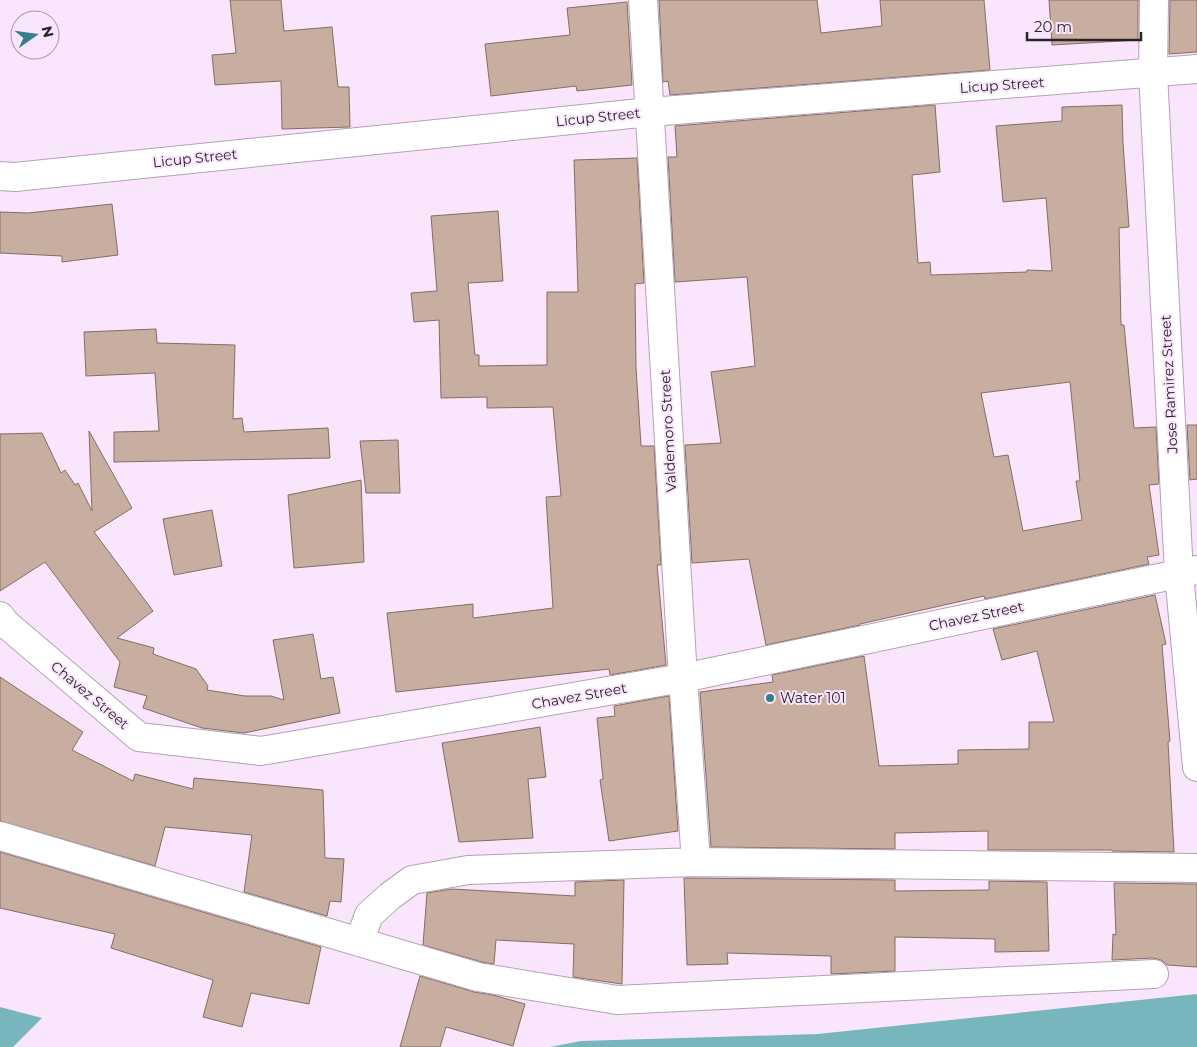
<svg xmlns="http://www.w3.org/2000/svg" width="1197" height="1047" viewBox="0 0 1197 1047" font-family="Montserrat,sans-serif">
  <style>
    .water { fill: #78b5bd }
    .building { fill: #c8aea0; stroke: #846d60; fill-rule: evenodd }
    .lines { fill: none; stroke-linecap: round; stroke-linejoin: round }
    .street-casing { stroke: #b4a1b5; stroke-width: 30 }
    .street { stroke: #fff; stroke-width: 28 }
    .poi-dot { fill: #387e8a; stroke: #fae6fc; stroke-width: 2 }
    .labels { text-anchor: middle; stroke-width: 4; stroke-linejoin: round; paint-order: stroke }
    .street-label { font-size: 14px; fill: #2a232a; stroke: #fae6fc }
    .poi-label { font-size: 14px; fill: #2a232a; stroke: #fae6fc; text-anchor: start }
  </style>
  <rect width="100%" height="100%" fill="#fae6fc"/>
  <!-- water -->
  <path class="water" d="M1197,994v53h-647l31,-6 237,-7z
    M0,1007l42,11 -29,29h-13z"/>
  <!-- building -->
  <path class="building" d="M230,0h51l3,31 48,-4 6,60h11l1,40 -68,2 -1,-48 -66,4 -3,-30 24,-2z
    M659,0h158l4,33 61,-7 -2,-26h104l6,70 -320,25 -2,-14 -5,1z
    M1049,0h89v40l-86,5z
    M1170,0h27v52l-28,2z
    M627,2l5,83 -55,6 -1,-5 -85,10 -6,-52 85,-9 -3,-27z
    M935,105l5,67 -28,3 6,88 12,-1 1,13 96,-3v-2l25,1 -6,-73 -43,4 -7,-76 66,-5v-14l60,-2 1,38 6,84 -10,1 2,97h3l10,103 22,-1 3,57 -10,1 10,70 -12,2 2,7 -164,35 -1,-3 -124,28v1l-94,20 -17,-86 -57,4 -7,-118 36,-2 -10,-71 44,-6 -8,-89 -72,5 -7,-125h9l-2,-31zM1070,382l10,99h-4l6,39 -59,11 -15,-76 -14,2 -13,-64z
    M637,158l7,125 -9,1 1,83 5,79h13l7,119h-4l9,100 -56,10 -1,-6 -213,23 -9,-79 86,-9v14l80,-10 -7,-111 15,-1 -8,-89 -66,1v-11l-46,1 -2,-78 -25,2 -3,-29 26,-2 -6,-75 67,-5 5,70 -35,2 7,72h4v11l68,-1v-73h31l-4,-132z
    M112,204l6,51 -56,7v-6l-62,-3v-41l28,1z
    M156,329l1,14 78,2 -2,74 9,-1 2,14 84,-4 2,30 -216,4v-30l45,-1 -4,-58 -69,3 -2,-44z
    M1187,425h10v54l-7,1z
    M89,431l43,77 -38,24 59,79 -36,27 37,10 -1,6 43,15 12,17 -1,4 38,6h26l13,4 -11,-60 40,-6 8,45 12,-2 7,36 -96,20 -42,-5 -59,-20 4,-12 -33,-9 6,-25 -75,-100 -45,29v-157l42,-1 19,40 4,-3 10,15 3,-2 14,28z
    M398,440l2,53h-34l-6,-52z
    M361,480l3,82 -70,6 -6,-73z
    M212,510l10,56 -48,9 -11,-56z
    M1155,595l11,49 -4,1 8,96 -2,1 6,110 -62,-1v-1h-124v-19l-93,2v16l-184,-2 -11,-155 73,-10 -1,-7 92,-19 15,110 79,-2v-14l71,-1v-27h25l-17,-71 -35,9 -9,-31z
    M0,677l83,55 -11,18 61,31 2,-7 58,15 1,-11 129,12 2,68 19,1 -3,43 -11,-1 -3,15 -83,-24 8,-57 -87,-8 -10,39 -155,-45z
    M669,696l9,135 -69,10 -9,-61 3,-1 -6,-61 18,-2 -1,-10z
    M540,727l6,50 -18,2 5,59 -74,4 -17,-99z
    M0,852l321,95 -12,57 -58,-11 -9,34 -39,-10 10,-37 -102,-32 4,-14 -115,-26z
    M684,878l211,2v11l94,-1v-9l58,1 2,69 -54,1v-13l-100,-2v34l-64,3v-18l-104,-3 1,11 -41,1z
    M624,880l-2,104 -49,-7 1,-33 -78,-4 -2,24 -12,-2 -59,-17 4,-52 25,-4 123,7v-14z
    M1114,883l83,1v83l-30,-2 -6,-5 -8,-2 -41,2 1,-26 3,1z
    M420,976l54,16 19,3 32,9 -12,42 -67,-19 -6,20h-40z"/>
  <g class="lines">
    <!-- street casing -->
    <g class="street-casing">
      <path id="street" d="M643,0l40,678 13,184
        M1154,0l-1,73 26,501 18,193
        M0,176l15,1 635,-65 547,-43
        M0,616l6,8 133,113 122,14 422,-73 514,-108
        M0,836l478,141 139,23 537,-26
        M359,942l10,-27 21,-19 22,-16 56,-10 228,-8 501,6"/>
    </g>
    <!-- street -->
    <use href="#street" class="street"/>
  </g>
  <!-- markers -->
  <circle class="poi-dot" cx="770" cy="698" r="5"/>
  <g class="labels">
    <!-- street labels -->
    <g class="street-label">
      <text transform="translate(1002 85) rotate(-4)" y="5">Licup Street</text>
      <text transform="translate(598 117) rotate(-6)" y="5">Licup Street</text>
      <text transform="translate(195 158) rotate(-6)" y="5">Licup Street</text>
      <text transform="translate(1169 384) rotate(-93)" y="5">Jose Ramirez Street</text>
      <text transform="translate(668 431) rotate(-93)" y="5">Valdemoro Street</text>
      <text transform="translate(976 616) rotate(-12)" y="5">Chavez Street</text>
      <text transform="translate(90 695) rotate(40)" y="5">Chavez Street</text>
      <text transform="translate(579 696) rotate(-10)" y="5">Chavez Street</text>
    </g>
    <!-- poi labels -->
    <g class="poi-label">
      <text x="780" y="703">Water 101</text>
    </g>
  </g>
  <!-- north arrow -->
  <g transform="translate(35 35) rotate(76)"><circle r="24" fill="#fae6fc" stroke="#a798a8"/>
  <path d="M0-4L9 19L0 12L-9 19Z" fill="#387e8a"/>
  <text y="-8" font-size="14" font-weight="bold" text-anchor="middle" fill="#2a232a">N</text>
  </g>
  <!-- scale -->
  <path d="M1027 32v8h114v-8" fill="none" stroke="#2a232a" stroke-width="2.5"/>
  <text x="1034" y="32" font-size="15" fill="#2a232a" stroke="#fae6fc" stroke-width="4" paint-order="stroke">20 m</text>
</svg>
